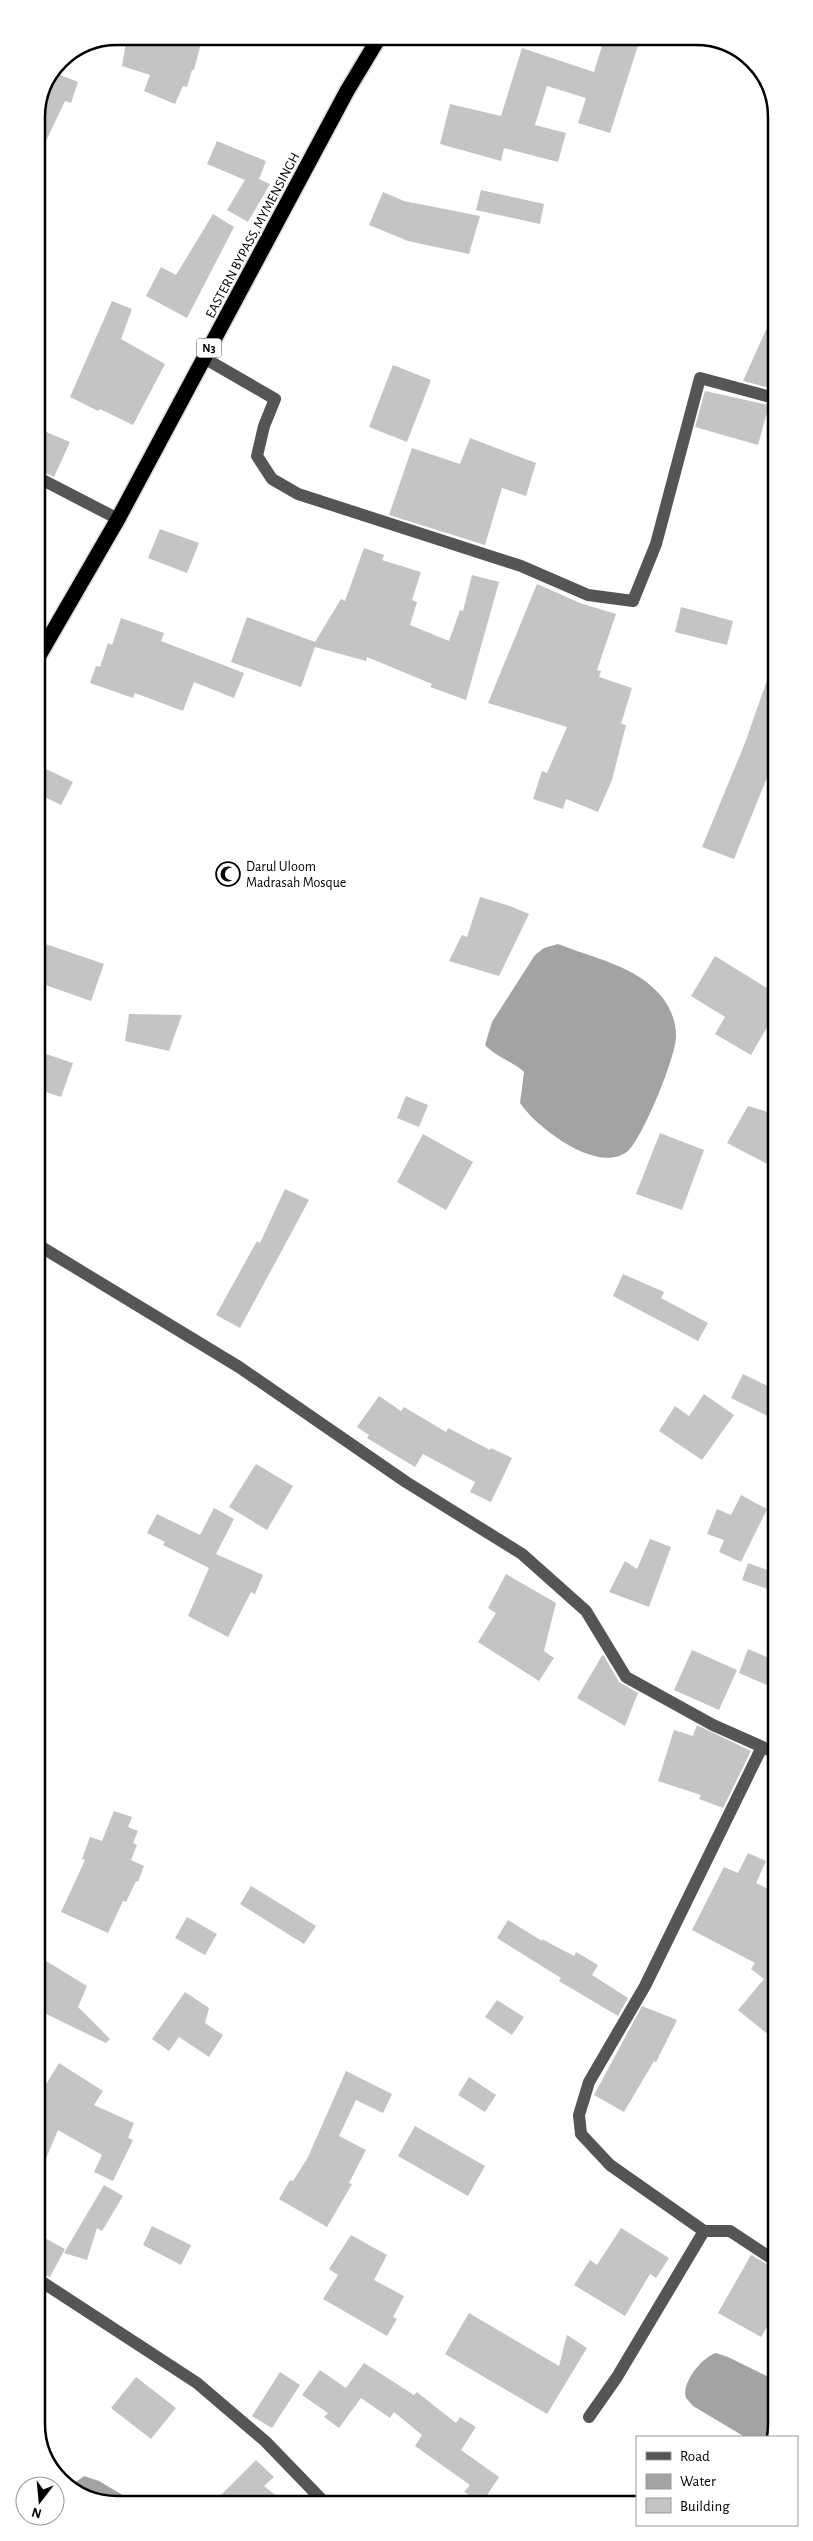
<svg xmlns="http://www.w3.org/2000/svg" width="813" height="2541" viewBox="0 0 813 2541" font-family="'Alegreya Sans',sans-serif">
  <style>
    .water { fill: #a3a3a3 }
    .building { fill: #c4c4c4 }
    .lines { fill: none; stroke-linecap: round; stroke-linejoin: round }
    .highway-casing { stroke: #dbdbdb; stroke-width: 18 }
    .minor { stroke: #555; stroke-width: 12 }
    .highway { stroke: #000; stroke-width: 15 }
    .labels { text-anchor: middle; stroke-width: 4; stroke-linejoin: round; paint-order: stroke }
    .shield { fill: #fff; stroke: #4c4c4c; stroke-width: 1 }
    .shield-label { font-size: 12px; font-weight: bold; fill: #000 }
    .street-label { font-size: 14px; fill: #000; stroke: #fff }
    .poi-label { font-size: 14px; fill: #000; stroke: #fff; text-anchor: start }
    .rim { fill: none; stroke: #000; stroke-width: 2.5 }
  </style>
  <rect width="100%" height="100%" fill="#fff"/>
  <!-- water -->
  <path class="water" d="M558,944c35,14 79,22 104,53 8,10 14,24 14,38 1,20 -33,101 -47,115 -29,27 -93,-23 -109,-47l4,-31c-12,-11 -28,-15 -39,-27l7,-23 43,-67 9,-7z
    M716,2353l12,4 49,24v43l-5,13h-27l-52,-31 -7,-8c-5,-15 16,-41 30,-45z
    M84,2476l15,5 39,23 -26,1 -43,-18z"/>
  <!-- building -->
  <path class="building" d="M127,36h76l-9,34h-2l-5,17 -4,-1 -8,18 -31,-13 6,-16 -28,-9z
    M605,36h36l-31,97 -32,-10 8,-25 -39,-12 -12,39 31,8 -8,29 -54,-14 -3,13 -61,-17 10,-40 51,12 21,-68 72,24z
    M55,73l23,9 -7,21 -6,-2 -29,61v-45z
    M217,141l49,20 -7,18 11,5 -22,38 -21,-12 18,-30 -38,-16z
    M481,190l63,14 -4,20 -64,-14z
    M383,192l21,9 76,15 -11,38 -61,-13 -39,-16z
    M213,214l21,13 -47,91 -41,-22 15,-29 15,8z
    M112,301l20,8 -11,30 44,25 -32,61 -33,-16 -2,2 -28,-14z
    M774,312v77l-31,-8z
    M393,365l38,15 -24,62 -38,-15z
    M705,391l64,14 -11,40 -63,-18z
    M44,431l26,11 -16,35 -17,-8v-23z
    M470,438l66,25 -10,33 -24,-8 -17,57 -96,-30 23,-67 48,16z
    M160,529l39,14 -12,30 -39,-15z
    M364,548l20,7 -2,5 39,12 -9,28 5,2 -7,23 39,16 11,-31 3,1 9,-36 27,7 -33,118 -36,-13 2,-3 -65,-27 -1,4 -51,-14 -14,40 -70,-25 16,-45 68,25 26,-43 4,2z
    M537,584l43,19 36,11 -19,56 4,1 -2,6 33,11 -11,36 5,1 -14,55 -14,32 -32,-13 -3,10 -30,-10 9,-28 5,2 20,-46 -79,-24z
    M681,607l52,14 -6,24 -52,-13z
    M121,618l43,15 -3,8 83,32 -10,25 -40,-16 -11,29 -48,-18 -2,5 -43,-15 6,-17 4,1 8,-24 4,2z
    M772,666l3,1v91l-41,101 -32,-12 43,-104z
    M44,768l29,14 -12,23 -24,-12v-10z
    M480,897l30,9 19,8 -30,62 -50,-15 13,-26 5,2z
    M37,941l67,23 -13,37 -54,-19z
    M715,956l60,37v35l-6,-4 -18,31 -36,-21 10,-17 -34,-21z
    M129,1014l53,1 -13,36 -44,-10z
    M37,1051l36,12 -12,34 -24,-8z
    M406,1096l22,9 -9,22 -22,-9z
    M748,1106l27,8v54l-48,-25z
    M660,1133l44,17 -22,60 -46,-16z
    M423,1134l50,28 -27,48 -49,-28z
    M285,1189l24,11 -69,128 -24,-13 41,-74 3,2z
    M623,1274l41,18 -3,6 47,25 -10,18 -85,-45z
    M743,1374l33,16v30l-45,-22z
    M704,1394l30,21 -32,45 -43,-29 16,-25 14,10z
    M379,1396l22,15 3,-4 42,25 2,-4 42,22 1,-2 21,10 -21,44 -21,-10 5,-10 -52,-28 -8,13 -48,-29 2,-3 -12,-8z
    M256,1464l37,22 -26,44 -38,-23z
    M741,1495l26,14 -26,53 -22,-10 5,-12 -17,-6 10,-25 14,6z
    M214,1508l20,11 -18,35 47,21 -8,19 -4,-2 -23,45 -40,-21 21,-48 -46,-23 2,-3 -18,-9 10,-19 43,21z
    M650,1539l21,8 -22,60 -40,-15 16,-31 12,8z
    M748,1563l28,10v19l-34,-12z
    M506,1574l50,29 -12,48 10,7 -15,23 -61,-39 18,-29 -8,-5z
    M748,1649l28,12v28l-37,-16z
    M692,1650l45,20 -18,40 -45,-20z
    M603,1654l16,28 19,11 -13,33 -48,-28z
    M697,1725l54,26 -28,57 -24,-9 2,-4 -43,-14 16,-51 19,6z
    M114,1811l18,6 -4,10 10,4 -5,12 4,2 -6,15 13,6 -6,16 -2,-1 -10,21 -3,-1 -15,32 -47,-21 24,-52 -3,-1 8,-22 12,4z
    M748,1853l18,8 -10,22 20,10v148l-38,-31 26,-31 -13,-10 4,-6 -63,-33 32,-63 14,6z
    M251,1886l65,40 -12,18 -64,-40z
    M187,1917l30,17 -12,21 -30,-17z
    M508,1920l34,21v-2l32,17 2,-4 22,13 -6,10 36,23 -10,18 -59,-35 2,-3 -64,-40z
    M38,1956l49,30 -9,21 32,32 -4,4 -68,-33z
    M185,1992l24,16 -4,15 18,12 -14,22 -30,-20 -10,14 -17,-12z
    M497,2000l27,17 -12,18 -27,-18z
    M642,2006l35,14 -21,42 -2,-1 -30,51 -30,-17z
    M59,2063l44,28 -9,14 40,18 -6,15 5,2 -20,41 -19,-9 8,-17 -44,-25 -19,45v-79z
    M346,2071l46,23 -9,19 -27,-13 -17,36 27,14 -17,33 3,1 -25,43 -48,-28 11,-19 3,1 15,-24z
    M469,2077l27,18 -11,17 -27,-17z
    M415,2126l70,40 -17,30 -70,-40z
    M104,2185l19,11 -21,35 -5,-3 -10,32 -23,-7z
    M152,2226l39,19 -10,20 -38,-20z
    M621,2228l48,30 -13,20 -6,-4 -25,42 -51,-31 16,-25 7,5z
    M39,2235l26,14 -15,28 -11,-5z
    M351,2235l36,20 -13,25 30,16 -11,21 4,2 -10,17 -64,-37 15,-24 -9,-6z
    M751,2255l26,15v39l-16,28 -43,-24z
    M469,2313l90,53 8,-31 20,13 -40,66 -102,-60z
    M364,2363l50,32 3,-3 39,31 4,-6 16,10 -15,23 38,27 -17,26 -18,-11 6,-7 -55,-39 7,-11 -28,-23 -4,6 -29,-20 -22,30 -15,-11 4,-4 -26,-18 18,-25 26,18z
    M280,2372l20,13 -28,43 -20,-12z
    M136,2377l40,31 -25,31 -40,-31z
    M256,2460l18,17 -10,9 23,18h-75z"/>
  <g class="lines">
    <!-- highway casing -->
    <g class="highway-casing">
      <path id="highway" d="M37,659l81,-140 229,-428 33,-55"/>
    </g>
    <!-- minor -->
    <path class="minor" d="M204,358l71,41 -11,27 -7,30 15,23 26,15 223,72 67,29 45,6 23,-57 44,-166 74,20
      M37,477l81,42
      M38,1245l201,122 167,115 116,72 64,57 40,66 87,48 63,28
      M704,2231l-94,-66 -29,-31 -2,-19 10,-33 56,-96 117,-239
      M39,2280l158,103 68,58 61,63
      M589,2417l28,-40 87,-146h26l47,31"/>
    <!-- highway -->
    <use href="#highway" class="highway"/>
  </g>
  <!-- icons -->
  <defs>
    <g id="mosque-ring" transform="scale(1.25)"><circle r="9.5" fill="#fff" stroke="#000" stroke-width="1.5"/><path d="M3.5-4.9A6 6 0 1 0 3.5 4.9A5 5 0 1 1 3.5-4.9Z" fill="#000"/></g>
  </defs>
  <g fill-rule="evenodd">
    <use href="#mosque-ring" x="228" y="874"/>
  </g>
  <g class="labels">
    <!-- shield labels -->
    <rect class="shield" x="196.5" y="338.5" width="25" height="19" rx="4"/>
    <g class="shield-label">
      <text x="209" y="352">N3</text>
    </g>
    <!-- street labels -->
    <g class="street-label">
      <text transform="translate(252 235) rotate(-62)" y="5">EASTERN BYPASS, MYMENSINGH</text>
    </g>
    <!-- poi labels -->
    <g class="poi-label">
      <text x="246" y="871">Darul Uloom<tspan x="246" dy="16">Madrasah Mosque</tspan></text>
    </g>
  </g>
  <!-- crop -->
  <path d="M0 0H813V2541H0ZM117 45H696A72 72 0 0 1 768 117V2424A72 72 0 0 1 696 2496H117A72 72 0 0 1 45 2424V117A72 72 0 0 1 117 45Z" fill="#fff" fill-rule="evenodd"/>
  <path class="rim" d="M117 45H696A72 72 0 0 1 768 117V2424A72 72 0 0 1 696 2496H117A72 72 0 0 1 45 2424V117A72 72 0 0 1 117 45Z"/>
  <!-- legend -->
  <rect x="636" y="2436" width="162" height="90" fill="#ffffff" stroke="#999999"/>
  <rect x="646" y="2452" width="25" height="8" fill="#555555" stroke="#999999"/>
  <text x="680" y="2461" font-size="15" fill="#000000">Road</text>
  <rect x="646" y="2474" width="25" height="15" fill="#a3a3a3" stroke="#999999"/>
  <text x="680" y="2486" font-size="15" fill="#000000">Water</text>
  <rect x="646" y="2498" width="25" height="15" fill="#c4c4c4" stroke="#999999"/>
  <text x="680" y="2511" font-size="15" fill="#000000">Building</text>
  <!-- north arrow -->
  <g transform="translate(40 2501) rotate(196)"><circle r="24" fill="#ffffff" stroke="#999999"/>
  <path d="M0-4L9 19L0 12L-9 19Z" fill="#000000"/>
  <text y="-8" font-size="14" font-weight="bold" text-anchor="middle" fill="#000000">N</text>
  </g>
</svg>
